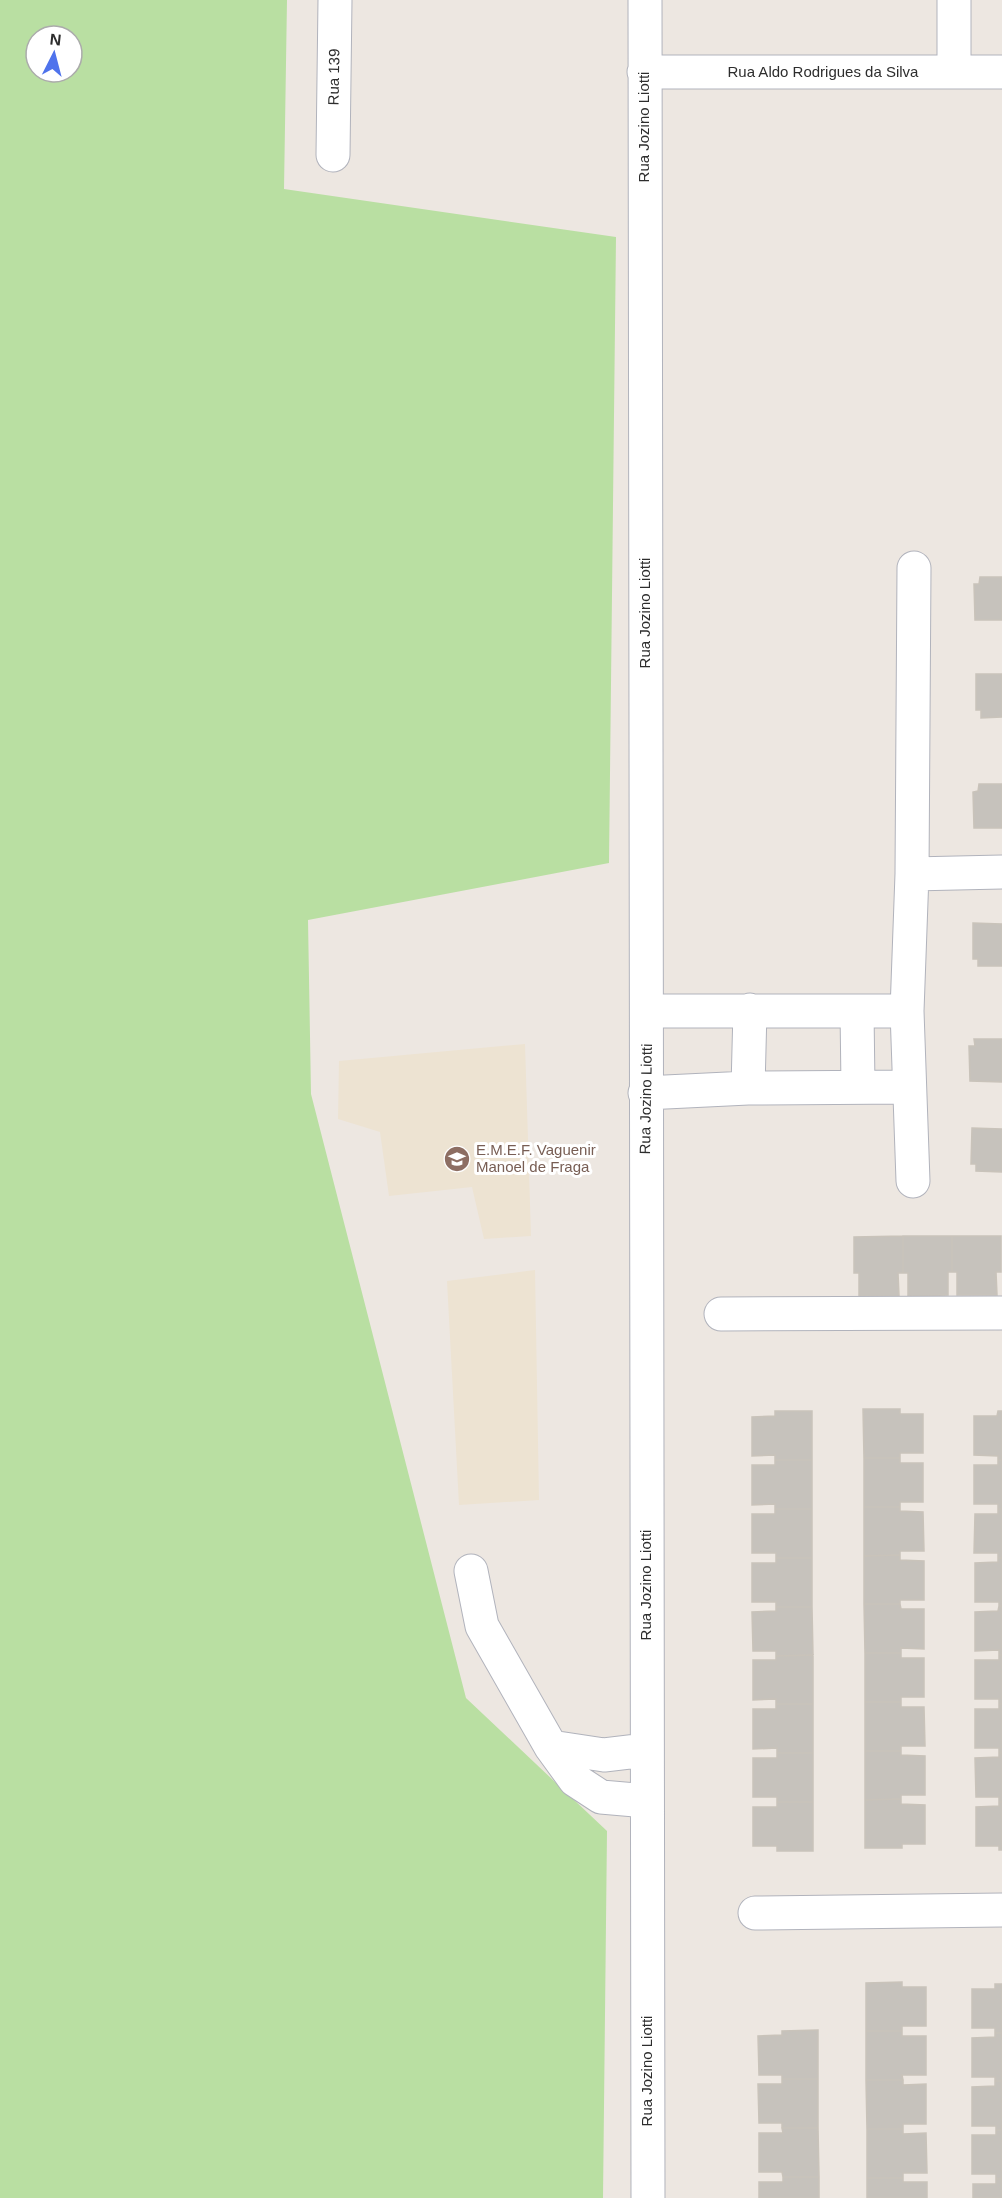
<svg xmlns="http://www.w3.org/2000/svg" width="1002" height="2198" viewBox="0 0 1002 2198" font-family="Helvetica,sans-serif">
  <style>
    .education { fill: #ede3d2 }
    .green { fill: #b9dfa2; fill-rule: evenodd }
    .building { fill: #c6c2bc; stroke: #c9c3ba; stroke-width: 1.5 }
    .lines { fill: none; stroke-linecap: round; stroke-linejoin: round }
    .minor-casing { stroke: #b1b3bc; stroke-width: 35 }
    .minor { stroke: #fff; stroke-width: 33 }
    .labels { text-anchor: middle; stroke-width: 6; stroke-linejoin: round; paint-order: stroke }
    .street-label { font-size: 15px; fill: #2d2d2d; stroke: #fff }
    .education-label { font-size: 15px; fill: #785e54; stroke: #fff; text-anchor: start }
  </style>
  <rect width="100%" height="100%" fill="#ede7e1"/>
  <!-- education -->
  <path class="education" d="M525,1044l6,192 -47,3 -12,-52 -83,9 -9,-64 -42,-13 1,-58z
    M535,1270l4,230 -80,5 -12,-224z"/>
  <!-- green -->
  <path class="green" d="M0,0h287l-3,189 332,48 -7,626 -301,57 3,174 155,604 141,133 -4,367h-603zM36,36h36v36h-36z"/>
  <!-- building -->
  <path class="building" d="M980,577h22v43h-27l-1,-36h5z
    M976,674h26v43l-21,1v-8h-5z
    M979,784h23v44h-28l-1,-36 5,-1z
    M973,923l29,1v42h-24v-7h-5z
    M974,1039h28v43l-32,-1 -1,-35h6z
    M972,1128l30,1v43l-26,-1v-7h-5z
    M903,1236h49v36h-4v23l-40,1v-23h-5z
    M903,1236v37h-5l1,23h-40v-23h-5v-36z
    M952,1236h49v36h-5l1,23h-40v-23h-5z
    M863,1409h37v5h23v39h-23v5h-36z
    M775,1411h37v49h-37v-5l-23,1v-39l23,-1z
    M998,1411h4v49h-4v-4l-24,-1v-39h23z
    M864,1458h36v5h23v39h-23v5h-36z
    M775,1460h37v49h-37v-5l-23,1v-40h23z
    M998,1460h4v49h-4v-5h-24v-39h24z
    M864,1507h36v4l23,1 1,39h-24v4l-36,1z
    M775,1509h37v49h-36v-5h-24v-39h23z
    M998,1509h4v49h-4v-5h-24l1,-39h23z
    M900,1555v5l24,1v39h-24v4h-36v-48z
    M776,1558h36v49h-36v-5h-24v-39h24z
    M998,1558h4v48h-3v-4h-24v-39l23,-1z
    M864,1604h36l1,5h23v40l-23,-1v5h-36z
    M999,1606h3v49h-3v-5l-24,1v-39l23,-1z
    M776,1607h36l1,48 -37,1v-5h-23l-1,-39 24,-1z
    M865,1653h36v5h23v39h-23v5h-36z
    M813,1655v49h-37v-5l-23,1v-40h23v-4z
    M999,1655h3v49h-3v-5h-24v-39h24z
    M865,1702h36v5h23l1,39h-24v5h-36z
    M776,1704h37v49h-36v-5l-24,1v-40h23z
    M999,1704h3v49h-3v-5h-24v-39h24z
    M865,1751h36v4l24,1v39h-24v4l-36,1z
    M777,1753h36v49h-36v-5h-24v-39h24z
    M999,1753h3v49h-3v-5h-23l-1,-39 24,-1z
    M901,1799v5l24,1v39h-23v4h-37v-48z
    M777,1802h36v49h-36v-5h-24v-39h24z
    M999,1802h3v48h-3v-4h-23v-39l23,-1z
    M902,1982v5h24v39h-24v5h-36v-48z
    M995,1984h7v49h-7v-5h-23v-39h23z
    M818,2030v49h-36v-4h-23l-1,-39 24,-1v-4z
    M866,2031h36v5h24v39h-24l1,5h-37z
    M995,2033h7v48h-7v-4h-23v-39l23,-1z
    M782,2079h36v49h-36v-5h-23l-1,-39h24z
    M866,2080h37v5l23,-1v40h-23v5h-36z
    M995,2081h7v49h-6v-4h-24v-39l23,-1z
    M782,2128h36l1,49h-36l-1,-5h-23v-39h24z
    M867,2129h36v5l23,-1 1,40h-24v5h-36z
    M996,2130h6v49h-6v-5h-24v-39h24z
    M783,2177h36v21h-60v-16h24z
    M867,2178h36v4h24v16h-60z
    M996,2179h6v19h-29v-14h23z"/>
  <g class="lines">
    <!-- minor casing -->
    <g class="minor-casing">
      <path id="minor" d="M645,0l3,2198
        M644,72h358
        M954,72v-72
        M333,155l2,-155
        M912,874l90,-2
        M647,1011h260
        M857,1011l1,75
        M748,1088l2,-78
        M645,1093l103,-5 161,-1
        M913,1181l-6,-170 5,-137 2,-306
        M721,1314l281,-1
        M471,1571l11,55 69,121 24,33 26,17 46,4
        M551,1747l53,8 42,-5
        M755,1913l247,-3"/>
    </g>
    <!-- minor -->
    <use href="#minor" class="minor"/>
  </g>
  <!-- icons -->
  <defs>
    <g id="school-disc" transform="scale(1.35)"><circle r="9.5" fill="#8d6e63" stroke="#fff"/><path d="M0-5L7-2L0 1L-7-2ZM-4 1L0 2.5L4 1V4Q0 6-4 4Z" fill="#fff"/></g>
  </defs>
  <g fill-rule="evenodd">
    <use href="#school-disc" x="457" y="1159"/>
  </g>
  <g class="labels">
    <!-- street labels -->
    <g class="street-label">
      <text x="823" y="77">Rua Aldo Rodrigues da Silva</text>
      <text transform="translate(334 77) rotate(-89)" y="5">Rua 139</text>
      <text transform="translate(644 127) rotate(-90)" y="5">Rua Jozino Liotti</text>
      <text transform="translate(645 613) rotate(-90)" y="5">Rua Jozino Liotti</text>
      <text transform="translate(646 1099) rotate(-89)" y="5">Rua Jozino Liotti</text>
      <text transform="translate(646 1585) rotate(-90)" y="5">Rua Jozino Liotti</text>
      <text transform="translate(647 2071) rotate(-90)" y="5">Rua Jozino Liotti</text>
    </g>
    <!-- education labels -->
    <g class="education-label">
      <text x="476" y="1155">E.M.E.F. Vaguenir<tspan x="476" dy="17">Manoel de Fraga</tspan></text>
    </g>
  </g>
  <!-- north arrow -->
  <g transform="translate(54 54) rotate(6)"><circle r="28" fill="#ffffff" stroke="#ababab" stroke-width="1.5"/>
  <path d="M0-4.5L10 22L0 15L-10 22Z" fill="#4f73ec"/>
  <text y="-9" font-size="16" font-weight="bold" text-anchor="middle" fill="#2d2d2d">N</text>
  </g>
</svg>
